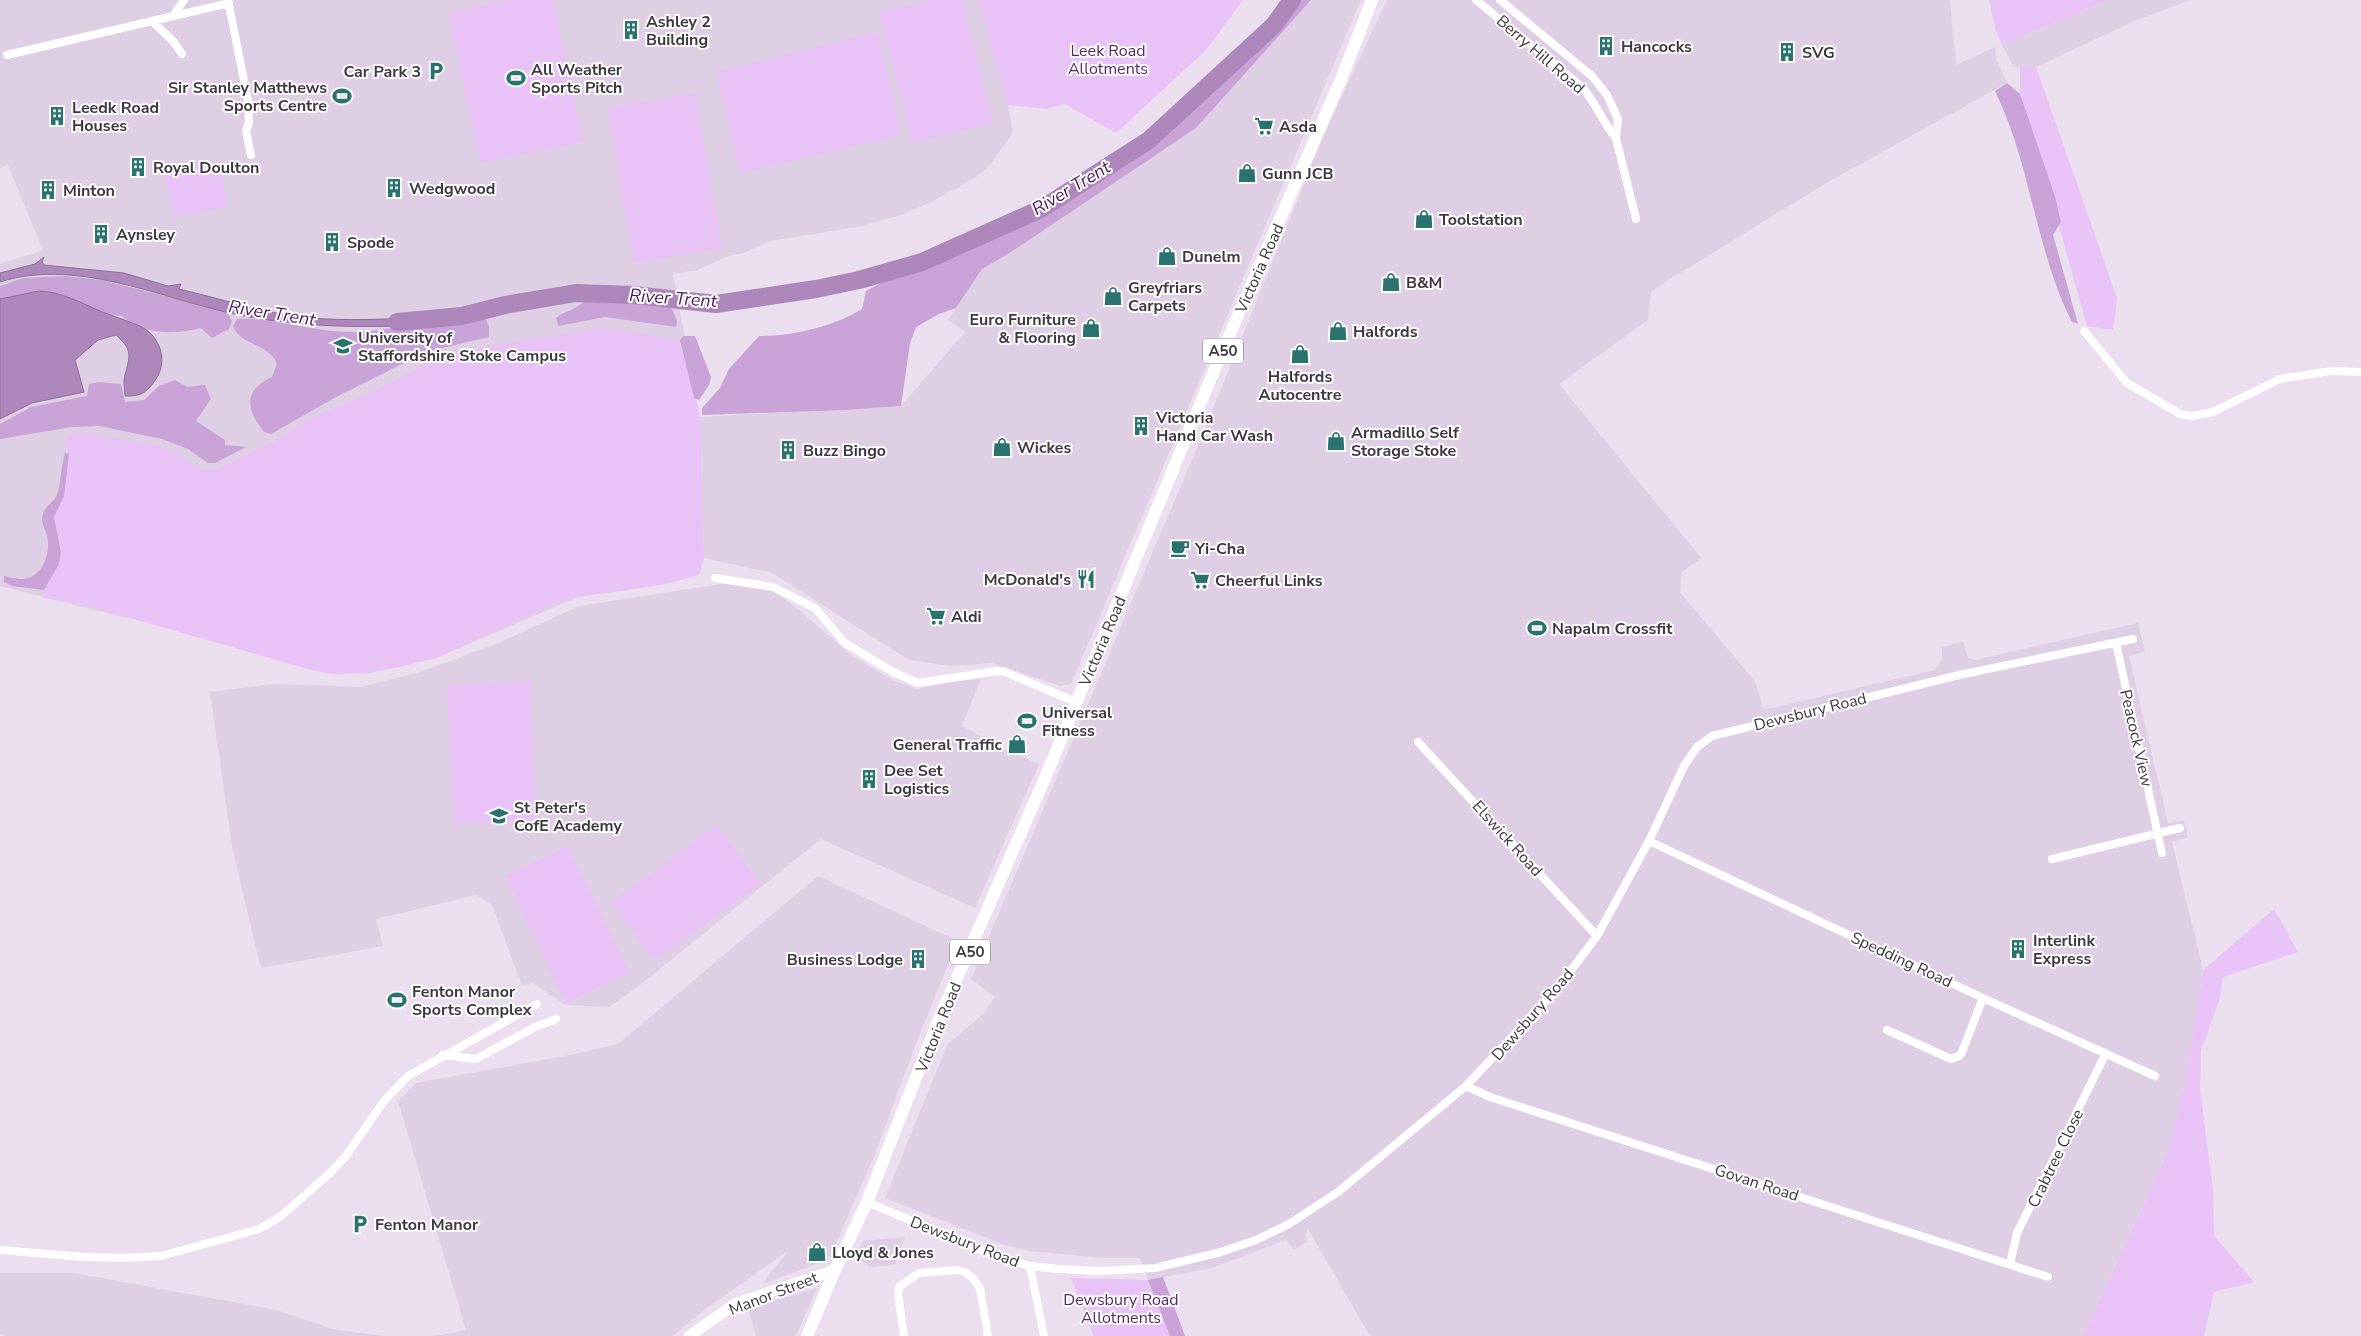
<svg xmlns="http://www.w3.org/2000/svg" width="2361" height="1336" viewBox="0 0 2361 1336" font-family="'Nunito Sans',sans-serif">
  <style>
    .built { fill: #dfcfe5 }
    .green { fill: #e9c3f7 }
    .forest { fill: #c9a2d7 }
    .water { fill: #ad87bb; stroke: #8c7096 }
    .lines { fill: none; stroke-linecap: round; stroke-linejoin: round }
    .river { stroke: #ad87bb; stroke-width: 18 }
    .street { stroke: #fff; stroke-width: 8 }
    .secondary { stroke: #fff; stroke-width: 11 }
    .primary { stroke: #fff; stroke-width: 12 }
    .labels { text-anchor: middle; stroke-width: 4; stroke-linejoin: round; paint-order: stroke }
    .shield { fill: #fff; stroke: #787479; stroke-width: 1 }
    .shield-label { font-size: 15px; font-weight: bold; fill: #3e393f }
    .poi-label { font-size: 16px; font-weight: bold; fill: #3e393f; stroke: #fff; text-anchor: start }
    .park-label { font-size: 16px; fill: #572767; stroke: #fff }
    .street-label { font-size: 16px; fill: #3e393f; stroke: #fff }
    .water-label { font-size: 18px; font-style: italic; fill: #4c1c5c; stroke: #fff }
  </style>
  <rect width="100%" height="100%" fill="#eadeef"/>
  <!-- built -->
  <path class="built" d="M0,0h978l30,105 5,28 -23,32 -15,13 -44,24 -30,13 -39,11 -91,15 -27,12 -13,2 -34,15 -24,4 27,143 201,-11 64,-74 -17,-12 34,-51 214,-141 115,-128h50l-290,684 -11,2 -68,-23 -40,3 -43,-6 -137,-87 -68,-15 -3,-118 -2,135 -58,13 -63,9 -142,61 -314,-41 -122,-31v-322l43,-14 -35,-85 -8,3z
    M1387,0h563l6,65 39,-18 1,12 11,24 -179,99 -161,99 -16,11 -3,28 -89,64 142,174 -19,14 -2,20 72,86 5,8 6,24 172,-40 7,-10v-13l21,-5 5,16 7,2 163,-37 7,28 -16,5 39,167 16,-3 4,17 -16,5 31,128 -17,109 -17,70 -86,187h-713l-62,-107 -3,6 2,7 -13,8 -8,-10 -74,28 -64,12 -8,-22h-36l-74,-7 -25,-6 -120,-47 62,-153 37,-32 11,-16 -24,-18 229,-538 124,-306z
    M2108,0h82l-60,23 -94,44h-22l-12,-22z
    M728,583l43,7 26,18 53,46 40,25 27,10 33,-7 31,-3 -19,47 37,21 40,17 -64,144 -154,-69 -181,146 -31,22 -44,-2 -32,-22 -11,3 -30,-81 -16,-10 -100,24 7,27 -122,22 -28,-116 -23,-160 65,-8 86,3 56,-14 82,-30 80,-37z
    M818,876l140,65 -41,100 -42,113 -44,101 -6,6 -63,23 27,-34 -86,61 -30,25h-237l30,-6 -68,-229 18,-18 154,-28 48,-11z
    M905,1237l-10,28 -25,2 -10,-8 -2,-8 5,-10z
    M0,1273h74l202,37 56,19 52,7h-379l-5,-2z
    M817,1288l-21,48h-40l-8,-28z"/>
  <!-- green -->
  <path class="green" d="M511,0h42l30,142 -103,21 -32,-150z
    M935,0h27l31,123 -81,19 -33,-130z
    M978,0h265l-37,50 -90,83 -51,-29 -18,5 -39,-4z
    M1989,0h119l-106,45 -7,-16z
    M878,32l23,103 -161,38 -24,-101z
    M2020,66l16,1 81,231 -4,32 -26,-4 -28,-100 2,-4 -6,-26 -35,-102z
    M695,93l27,155 -88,15 -27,-154z
    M219,165l9,41 -54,11 -9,-41z
    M601,328l79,12 20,77 4,141 -5,17 -33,9 -88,13 -23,6 -119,55 -37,9 -30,6 -35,1 -19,-3 -234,-67 -38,-6 1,-8 15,-26 2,-11 -7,-36 15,-63 -4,-10 3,-10h23l71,13 17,7 20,15 15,1 66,-31 32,-21 61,-27 69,-35 41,-9z
    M530,681l6,139 -82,4 -7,-139z
    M717,825l43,59 -106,76 -43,-58z
    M568,846l61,127 -63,30 -61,-127z
    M2274,909l24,43 -75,25 -3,20 -19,54 -1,38 13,101 1,46 40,46 -40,10 -10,44h-121l86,-187 17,-70 17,-109z
    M1071,1278l77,2 22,56h-76z"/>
  <!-- forest -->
  <path class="forest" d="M1298,0h13l-115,128 -188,126 -26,15 -26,39 -17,6 -23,13 -6,16 -9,63 -56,4 -143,5v-7l18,-20 9,-19 30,-33c36,0 73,-9 103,-27l4,-18 19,-10 72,-27 92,-44 54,-33 52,-36 34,-28 84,-83z
    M2007,83l13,11 35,102 6,26 -8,13 25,89 -6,-2c-37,-73 -41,-158 -77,-231z
    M65,276l37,4 124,31 6,10 -3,8 -17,9 -11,-10c-28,7 -56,7 -79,-12l-122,-12v-18l23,-8z
    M593,298l61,4 18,7 5,12 -1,6 -71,-10 -47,9 -2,-8c7,-6 12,-6 19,-10 8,-5 8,-8 18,-10z
    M475,318l11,1 3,8v10l-56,13 -25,11 -72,36 -65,37 -7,-2c-18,-23 -21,-42 8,-55l5,-13c-8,-21 -37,-18 -44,-38l4,-7c39,-2 78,14 119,13 39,-2 79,-12 119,-14z
    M683,336h12l16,41 -2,8 -10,15 -5,-2 -14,-58z
    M175,380l12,7 18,-2 6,14 -15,22 29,19v5l21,2 -31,16h-7l-20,-14 -26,-10 -63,-13 -27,1 -72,12v-15l31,-17 56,-11 2,-12 10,-2 22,2 4,18 19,-2 15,-14z
    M65,453l4,1 -5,42 -10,21 7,36 -2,11 -15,26 -32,-4 -8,-4v-6c5,1 13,3 19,3 20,-2 28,-26 24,-43 -2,-8 -7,-14 -4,-22 2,-8 11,-12 14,-19 4,-13 4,-28 8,-42z
    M1163,1277l22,59h-15l-22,-56z"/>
  <!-- water -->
  <path class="water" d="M44,257l-2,5 2,3 80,8 44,13 13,-2 -2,5c44,10 86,25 132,29 36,3 71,1 108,0v7c-57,3 -113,2 -170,-8 -79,-14 -168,-61 -249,-35v-9l35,-9z
    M39,291c23,1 40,11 61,20 11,5 41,13 49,21 14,13 17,32 7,47 -10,15 -15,17 -31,17 0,-6 -2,-14 0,-21 5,-19 8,-25 -9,-40l-18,5 -23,20 9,32 -52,11 -32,16v-120z"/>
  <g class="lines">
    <!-- river -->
    <path class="river" d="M397,322l65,-6 43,-11 71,-12 58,2 82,9 100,-15 43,-9 63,-18 121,-54 106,-68 125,-115 18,-25"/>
    <!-- street -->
    <path class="street" d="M228,0l20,101 1,22 -3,8 5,24
      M1476,0l105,86c15,16 21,36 35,52
      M1500,0l92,76 15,19 11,24 -2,19 20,81
      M173,16l11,-16
      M152,21l21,20 9,13
      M7,55l222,-52
      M2084,331l43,52 53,31 12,2 21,-4 67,-33 51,-8 30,1
      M715,578l58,9 42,21 30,35 48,29 25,11 78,-12 9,1 71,30
      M2116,643l46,210
      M1418,742l179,194
      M1649,841l334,157 172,78
      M2052,859l128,-31
      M1887,1030l64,29 8,-3 3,-4 21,-54
      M443,1055l33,4 59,-32 21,-8
      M1466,1086l24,11 558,180
      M867,1202l125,53 38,11 29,3 40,2 56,-3 66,-16 35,-12 33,-16 49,-32 128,-106 91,-97 40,-53 52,-95 35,-75 13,-19 15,-11 247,-61 174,-36
      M0,1250l84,7 40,1 37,-2 98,-27 21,-12 51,-45 15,-16 38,-55 24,-25 129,-72
      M2010,1264l7,-31 89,-180
      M1030,1266l14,70
      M904,1336l-6,-43 2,-7 19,-13 39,-3 7,2 8,6 7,10 8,48"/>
    <!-- secondary -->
    <path class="secondary" d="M689,1336l46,-32 100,-34"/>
    <!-- primary -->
    <path class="primary" d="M807,1336l28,-66 32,-68 72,-183 106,-241 171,-412 126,-289 30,-77"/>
  </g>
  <!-- icons -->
  <defs>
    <g id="building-bare" transform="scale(1.5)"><path d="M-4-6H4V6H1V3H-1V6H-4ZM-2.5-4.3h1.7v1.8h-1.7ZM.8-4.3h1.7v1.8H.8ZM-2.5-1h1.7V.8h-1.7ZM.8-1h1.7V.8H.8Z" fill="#29726e" stroke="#fff" stroke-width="2.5" paint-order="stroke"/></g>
    <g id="parking-bare" transform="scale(1.5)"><path d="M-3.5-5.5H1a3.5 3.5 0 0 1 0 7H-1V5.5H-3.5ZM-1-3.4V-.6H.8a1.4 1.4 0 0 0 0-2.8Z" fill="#29726e" stroke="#fff" stroke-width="2.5" paint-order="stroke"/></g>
    <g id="stadium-bare" transform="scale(1.5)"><path d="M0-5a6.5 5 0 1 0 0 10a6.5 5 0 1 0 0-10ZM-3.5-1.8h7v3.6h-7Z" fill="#29726e" stroke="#fff" stroke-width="2.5" paint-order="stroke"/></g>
    <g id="supermarket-bare" transform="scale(1.5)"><path d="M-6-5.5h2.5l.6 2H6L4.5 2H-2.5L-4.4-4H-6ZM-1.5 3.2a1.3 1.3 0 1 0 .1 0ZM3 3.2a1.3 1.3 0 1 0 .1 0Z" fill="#29726e" stroke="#fff" stroke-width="2.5" paint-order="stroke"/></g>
    <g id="shop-bare" transform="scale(1.5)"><path d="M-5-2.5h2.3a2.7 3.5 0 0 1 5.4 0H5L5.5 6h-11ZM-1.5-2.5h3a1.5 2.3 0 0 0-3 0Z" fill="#29726e" stroke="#fff" stroke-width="2.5" paint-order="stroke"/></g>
    <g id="university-bare" transform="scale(1.5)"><path d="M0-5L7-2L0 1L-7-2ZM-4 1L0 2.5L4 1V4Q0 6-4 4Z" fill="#29726e" stroke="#fff" stroke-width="2.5" paint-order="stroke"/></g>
    <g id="cafe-bare" transform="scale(1.5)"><path d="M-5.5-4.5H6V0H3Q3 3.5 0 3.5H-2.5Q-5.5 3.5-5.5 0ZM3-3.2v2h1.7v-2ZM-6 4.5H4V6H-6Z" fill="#29726e" stroke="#fff" stroke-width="2.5" paint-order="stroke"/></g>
    <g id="restaurant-bare" transform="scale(1.5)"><path d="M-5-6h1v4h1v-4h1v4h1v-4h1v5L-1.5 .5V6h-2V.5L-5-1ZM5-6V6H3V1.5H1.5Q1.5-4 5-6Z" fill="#29726e" stroke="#fff" stroke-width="2.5" paint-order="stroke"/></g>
    <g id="school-bare" transform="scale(1.5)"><path d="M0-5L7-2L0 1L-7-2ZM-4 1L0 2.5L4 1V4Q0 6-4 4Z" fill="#29726e" stroke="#fff" stroke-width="2.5" paint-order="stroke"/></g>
  </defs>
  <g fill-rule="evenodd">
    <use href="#building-bare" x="631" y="30"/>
    <use href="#building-bare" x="1606" y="46"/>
    <use href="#building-bare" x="1787" y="52"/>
    <use href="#parking-bare" x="436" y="71"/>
    <use href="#stadium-bare" x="516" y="78"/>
    <use href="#stadium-bare" x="342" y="96"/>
    <use href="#building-bare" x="57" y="116"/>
    <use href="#supermarket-bare" x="1264" y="126"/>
    <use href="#building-bare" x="138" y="167"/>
    <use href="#shop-bare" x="1247" y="173"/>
    <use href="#building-bare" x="394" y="188"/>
    <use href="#building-bare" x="48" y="190"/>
    <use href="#shop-bare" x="1424" y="219"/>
    <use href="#building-bare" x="101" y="234"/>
    <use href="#building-bare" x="332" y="242"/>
    <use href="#shop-bare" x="1167" y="256"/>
    <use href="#shop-bare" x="1391" y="282"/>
    <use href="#shop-bare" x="1113" y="296"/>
    <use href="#shop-bare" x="1091" y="328"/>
    <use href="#shop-bare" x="1338" y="331"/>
    <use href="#university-bare" x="343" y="346"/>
    <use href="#shop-bare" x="1300" y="354"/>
    <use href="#building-bare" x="1141" y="426"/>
    <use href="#shop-bare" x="1336" y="441"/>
    <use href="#shop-bare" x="1002" y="447"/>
    <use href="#building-bare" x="788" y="450"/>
    <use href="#cafe-bare" x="1180" y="548"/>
    <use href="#restaurant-bare" x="1086" y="579"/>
    <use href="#supermarket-bare" x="1200" y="580"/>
    <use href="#supermarket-bare" x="936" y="616"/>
    <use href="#stadium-bare" x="1537" y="628"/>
    <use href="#stadium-bare" x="1027" y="721"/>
    <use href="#shop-bare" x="1017" y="744"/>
    <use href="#building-bare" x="869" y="779"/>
    <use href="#school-bare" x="499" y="816"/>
    <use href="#building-bare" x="2018" y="949"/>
    <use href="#building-bare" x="918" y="959"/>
    <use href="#stadium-bare" x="397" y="1000"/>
    <use href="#parking-bare" x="360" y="1224"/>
    <use href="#shop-bare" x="817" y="1252"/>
  </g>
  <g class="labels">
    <!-- shield labels -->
    <g class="shield">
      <rect x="1203" y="338.5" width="40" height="25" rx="4"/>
      <rect x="950" y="939.5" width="40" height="25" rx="4"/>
    </g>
    <g class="shield-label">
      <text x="1223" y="356">A50</text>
      <text x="970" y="957">A50</text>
    </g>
    <!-- poi labels -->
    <g class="poi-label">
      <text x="646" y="27">Ashley 2<tspan x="646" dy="18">Building</tspan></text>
      <text x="1621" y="52">Hancocks</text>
      <text x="1802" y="58">SVG</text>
      <text x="531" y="75">All Weather<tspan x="531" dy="18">Sports Pitch</tspan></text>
      <text x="421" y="77" text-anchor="end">Car Park 3</text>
      <text x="327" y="93" text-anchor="end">Sir Stanley Matthews<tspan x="327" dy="18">Sports Centre</tspan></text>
      <text x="72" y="113">Leedk Road<tspan x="72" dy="18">Houses</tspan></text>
      <text x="1279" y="132">Asda</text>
      <text x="153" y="173">Royal Doulton</text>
      <text x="1262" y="179">Gunn JCB</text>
      <text x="409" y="194">Wedgwood</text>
      <text x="63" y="196">Minton</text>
      <text x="1439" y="225">Toolstation</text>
      <text x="116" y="240">Aynsley</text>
      <text x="347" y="248">Spode</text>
      <text x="1182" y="262">Dunelm</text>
      <text x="1406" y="288">B&amp;M</text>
      <text x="1128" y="293">Greyfriars<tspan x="1128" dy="18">Carpets</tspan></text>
      <text x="1076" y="325" text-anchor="end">Euro Furniture<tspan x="1076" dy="18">&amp; Flooring</tspan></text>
      <text x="1353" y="337">Halfords</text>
      <text x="358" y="343">University of<tspan x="358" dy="18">Staffordshire Stoke Campus</tspan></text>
      <text x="1300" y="382" text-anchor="middle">Halfords<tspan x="1300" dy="18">Autocentre</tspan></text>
      <text x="1156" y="423">Victoria<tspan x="1156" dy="18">Hand Car Wash</tspan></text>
      <text x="1351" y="438">Armadillo Self<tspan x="1351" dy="18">Storage Stoke</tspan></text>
      <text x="1017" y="453">Wickes</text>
      <text x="803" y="456">Buzz Bingo</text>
      <text x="1195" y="554">Yi-Cha</text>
      <text x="1071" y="585" text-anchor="end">McDonald's</text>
      <text x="1215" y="586">Cheerful Links</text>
      <text x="951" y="622">Aldi</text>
      <text x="1552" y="634">Napalm Crossfit</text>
      <text x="1042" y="718">Universal<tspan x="1042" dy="18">Fitness</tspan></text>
      <text x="1002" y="750" text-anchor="end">General Traffic</text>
      <text x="884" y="776">Dee Set<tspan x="884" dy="18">Logistics</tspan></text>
      <text x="514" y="813">St Peter's<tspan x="514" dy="18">CofE Academy</tspan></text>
      <text x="2033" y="946">Interlink<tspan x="2033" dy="18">Express</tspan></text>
      <text x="903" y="965" text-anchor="end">Business Lodge</text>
      <text x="412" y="997">Fenton Manor<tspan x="412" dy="18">Sports Complex</tspan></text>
      <text x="375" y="1230">Fenton Manor</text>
      <text x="832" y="1258">Lloyd &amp; Jones</text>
    </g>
    <!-- park labels -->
    <g class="park-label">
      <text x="1108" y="56">Leek Road<tspan x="1108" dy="18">Allotments</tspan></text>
      <text x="1121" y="1305">Dewsbury Road<tspan x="1121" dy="18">Allotments</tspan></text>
    </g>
    <!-- street labels -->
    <g class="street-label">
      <text transform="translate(1541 54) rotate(41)" y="6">Berry Hill Road</text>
      <text transform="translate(1259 268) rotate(-66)" y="6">Victoria Road</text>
      <text transform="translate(1102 641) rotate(-67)" y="6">Victoria Road</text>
      <text transform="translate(1810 711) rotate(-14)" y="6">Dewsbury Road</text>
      <text transform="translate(2137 738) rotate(77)" y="6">Peacock View</text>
      <text transform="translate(1508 838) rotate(48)" y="6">Elswick Road</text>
      <text transform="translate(1902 959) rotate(25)" y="6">Spedding Road</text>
      <text transform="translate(1532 1014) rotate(-49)" y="6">Dewsbury Road</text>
      <text transform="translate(938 1027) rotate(-68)" y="6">Victoria Road</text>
      <text transform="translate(2055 1158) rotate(-64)" y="6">Crabtree Close</text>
      <text transform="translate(1757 1182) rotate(18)" y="6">Govan Road</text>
      <text transform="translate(965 1241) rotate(21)" y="6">Dewsbury Road</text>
      <text transform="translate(773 1293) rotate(-21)" y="6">Manor Street</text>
    </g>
    <!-- water labels -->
    <g class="water-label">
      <text transform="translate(1071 188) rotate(-31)" y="6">River Trent</text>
      <text transform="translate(673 298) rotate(4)" y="6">River Trent</text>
      <text transform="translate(272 313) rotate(9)" y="6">River Trent</text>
    </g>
  </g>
</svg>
